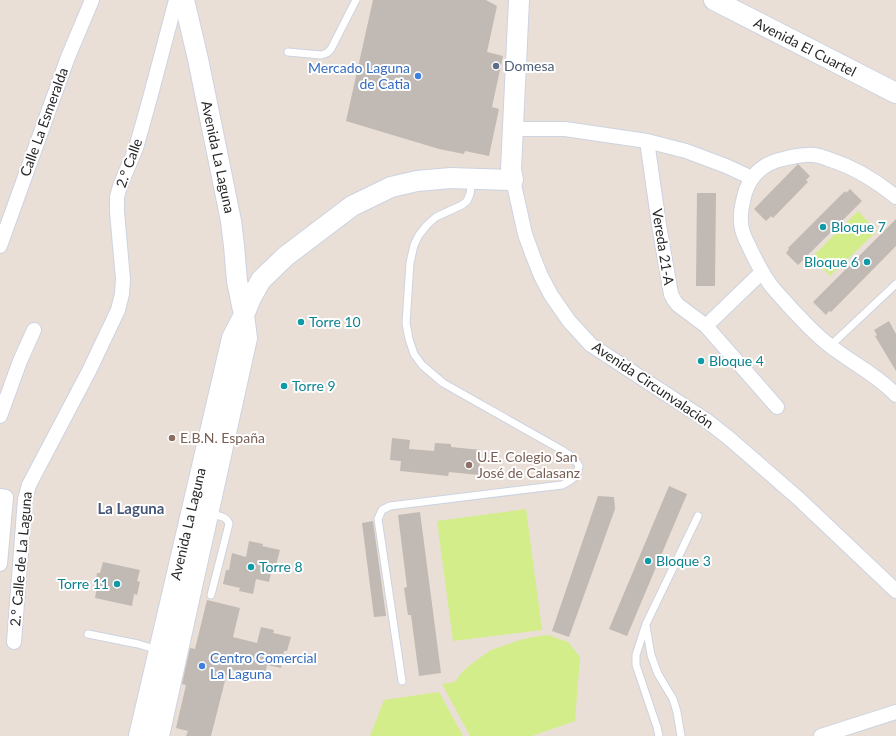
<svg xmlns="http://www.w3.org/2000/svg" width="896" height="736" viewBox="0 0 896 736" font-family="Lato,sans-serif">
  <style>
    .pitch { fill: #d2ed8a }
    .building { fill: #c1b9b4 }
    .lines { fill: none; stroke-linecap: round; stroke-linejoin: round }
    .lane-casing { stroke: #ccd3e1; stroke-width: 9 }
    .street-casing { stroke: #ccd3e1; stroke-width: 16 }
    .secondary-casing { stroke: #ccd3e1; stroke-width: 22 }
    .lane { stroke: #fff; stroke-width: 7 }
    .street { stroke: #fff; stroke-width: 14 }
    .secondary { stroke: #fff; stroke-width: 20 }
    .service-dot { fill: #5c6f8a; stroke: #fff; stroke-width: 1.5 }
    .shop-dot { fill: #3f7fe0; stroke: #fff; stroke-width: 1.5 }
    .culture-dot { fill: #0f9aa8; stroke: #fff; stroke-width: 1.5 }
    .education-dot { fill: #8d6e63; stroke: #fff; stroke-width: 1.5 }
    .labels { text-anchor: middle; stroke-width: 4; stroke-linejoin: round; paint-order: stroke }
    .street-label { font-size: 14px; fill: #262626; stroke: #fff }
    .service-label { font-size: 14px; fill: #4e5e75; stroke: #fff; text-anchor: start }
    .shop-label { font-size: 14px; fill: #366cbe; stroke: #fff; text-anchor: end }
    .culture-label { font-size: 14px; fill: #0d838f; stroke: #fff; text-anchor: start }
    .education-label { font-size: 14px; fill: #785e54; stroke: #fff; text-anchor: start }
    .neighbourhood-label { font-size: 15px; font-weight: bold; fill: #465678; stroke: #fff }
  </style>
  <rect width="100%" height="100%" fill="#eadfd6"/>
  <!-- pitch -->
  <path class="pitch" d="M858,211l19,20 -47,45 -18,-19z
    M526,509l16,121 -89,11 -16,-120z
    M548,635l20,7 12,15 -5,64 -43,15h-62l-28,-52 13,-2 7,-10 12,-10 17,-12 29,-10 13,-3z
    M439,692l24,44h-93l14,-36z"/>
  <!-- building -->
  <path class="building" d="M373,0h113l11,6 -10,46 16,4 -11,51 7,2 -10,47 -24,-5 -1,3 -25,-5 -93,-28z
    M798,164l12,12 -4,4 2,2 -35,36 -2,-2 -5,5 -12,-12z
    M850,189l12,12 -64,64 -12,-12 3,-4 -1,-1 57,-57 1,2z
    M697,193h19l-1,93h-19z
    M896,219v27l-65,66 -2,-1 -3,4 -13,-13z
    M889,321l7,13v37l-21,-35 2,-1 -3,-5z
    M392,438l18,2 -1,9 25,2 1,-8 16,1v3l30,3 -2,25 -30,-3 -1,4 -48,-5 1,-10 -11,-1z
    M669,486l18,8 -60,142 -18,-7z
    M598,496l16,1 1,12 -46,128 -17,-6z
    M420,512l21,161 -22,3 -8,-61h-3l-4,-27 3,-1 -9,-72z
    M373,521l13,95 -12,1 -12,-94z
    M249,541l14,3 -1,2 18,4 -4,15 -3,-1 -4,18 -13,-3 -3,15 -14,-3 1,-3 -17,-4 3,-14h3l3,-17 14,4z
    M103,562l37,8 -3,11 3,1 -3,13 -3,-1 -2,12 -37,-8 2,-11 -2,-1 2,-13h3z
    M207,600l33,8 -7,29 24,6 4,-16 13,3 -1,3 18,4 -4,14h-3l-3,17 -14,-3 -3,15 -13,-3v-3l-23,-5 -17,67h-25l2,-5 -12,-3 10,-43 -4,-1 8,-36 5,1z"/>
  <g class="lines">
    <!-- lane casing -->
    <g class="lane-casing">
      <path id="lane" d="M288,52l33,3 6,-2 4,-4 25,-49
        M830,346l66,-62
        M210,513c8,3 17,3 19,11l-18,71
        M646,626l5,29 7,19 15,25 4,13 4,24
        M88,634l50,10 20,6
        M402,681l-24,-162 4,-9 8,-4 172,-21c10,-5 15,-8 17,-19l-5,-8 -14,-9 -117,-66 -21,-18 -8,-11 -5,-15 -3,-16 4,-60 4,-18 5,-10 8,-10 9,-8 26,-12 5,-4 3,-7 2,-14
        M659,736l-2,-9 -21,-62v-10l10,-31 52,-108"/>
    </g>
    <!-- street casing -->
    <g class="street-casing">
      <path id="street" d="M513,129h52l82,12 39,10 40,15 26,12
        M647,141l12,84 12,69 3,6 4,5 28,21 71,81
        M513,180l12,54 8,22 8,20 10,19 18,26 22,24 115,75 24,19 69,60 97,92
        M896,197c-21,-17 -40,-29 -65,-37 -8,-3 -15,-6 -24,-5 -8,0 -16,2 -24,4 -19,4 -32,15 -38,34 -4,15 -7,30 0,45 8,17 16,35 28,50 5,6 11,12 16,18 14,15 27,30 44,42 21,16 45,28 63,47
        M0,246l68,-189 24,-57
        M706,326l56,-54
        M0,416l20,-55 14,-31
        M0,496l6,1 -6,67
        M14,642l11,-143 4,-14 60,-114 29,-61 4,-16 1,-15 -6,-67v-15l3,-11 16,-38 14,-50 26,-98
        M821,736l75,-24"/>
    </g>
    <!-- secondary casing -->
    <g class="secondary-casing">
      <path id="secondary" d="M714,0l182,93
        M139,736l93,-398 12,-23 7,-17 10,-18 25,-24 66,-50 39,-19 26,-6 34,-3 62,2 -2,-11 8,-169
        M159,736l88,-398 -3,-23 -7,-34 -3,-35 -3,-25 -33,-162 -14,-59"/>
    </g>
    <!-- lane -->
    <use href="#lane" class="lane"/>
    <!-- street -->
    <use href="#street" class="street"/>
    <!-- secondary -->
    <use href="#secondary" class="secondary"/>
  </g>
  <!-- markers -->
  <circle class="service-dot" cx="496" cy="66" r="4"/>
  <g class="shop-dot">
    <circle cx="418" cy="76" r="4"/>
    <circle cx="202" cy="666" r="4"/>
  </g>
  <g class="culture-dot">
    <circle cx="823" cy="227" r="4"/>
    <circle cx="867" cy="262" r="4"/>
    <circle cx="301" cy="322" r="4"/>
    <circle cx="701" cy="361" r="4"/>
    <circle cx="284" cy="386" r="4"/>
    <circle cx="648" cy="561" r="4"/>
    <circle cx="251" cy="567" r="4"/>
    <circle cx="117" cy="584" r="4"/>
  </g>
  <g class="education-dot">
    <circle cx="172" cy="438" r="4"/>
    <circle cx="469" cy="465" r="4"/>
  </g>
  <g class="labels">
    <!-- street labels -->
    <g class="street-label">
      <text transform="translate(805 47) rotate(27)" y="5">Avenida El Cuartel</text>
      <text transform="translate(44 122) rotate(-70)" y="5">Calle La Esmeralda</text>
      <text transform="translate(218 157) rotate(78)" y="5">Avenida La Laguna</text>
      <text transform="translate(129 163) rotate(-70)" y="5">2.° Calle</text>
      <text transform="translate(663 247) rotate(81)" y="5">Vereda 21-A</text>
      <text transform="translate(653 385) rotate(34)" y="5">Avenida Circunvalación</text>
      <text transform="translate(188 524) rotate(-77)" y="5">Avenida La Laguna</text>
      <text transform="translate(21 559) rotate(-85)" y="5">2.° Calle de La Laguna</text>
    </g>
    <!-- service labels -->
    <g class="service-label">
      <text x="504" y="71">Domesa</text>
    </g>
    <!-- shop labels -->
    <g class="shop-label">
      <text x="410" y="73">Mercado Laguna<tspan x="410" dy="16">de Catia</tspan></text>
      <text x="210" y="663" text-anchor="start">Centro Comercial<tspan x="210" dy="16">La Laguna</tspan></text>
    </g>
    <!-- culture labels -->
    <g class="culture-label">
      <text x="831" y="232">Bloque 7</text>
      <text x="859" y="267" text-anchor="end">Bloque 6</text>
      <text x="309" y="327">Torre 10</text>
      <text x="709" y="366">Bloque 4</text>
      <text x="292" y="391">Torre 9</text>
      <text x="656" y="566">Bloque 3</text>
      <text x="259" y="572">Torre 8</text>
      <text x="109" y="589" text-anchor="end">Torre 11</text>
    </g>
    <!-- education labels -->
    <g class="education-label">
      <text x="180" y="443">E.B.N. España</text>
      <text x="477" y="462">U.E. Colegio San<tspan x="477" dy="16">José de Calasanz</tspan></text>
    </g>
    <!-- neighbourhood labels -->
    <g class="neighbourhood-label">
      <text x="131" y="514">La Laguna</text>
    </g>
  </g>
</svg>
